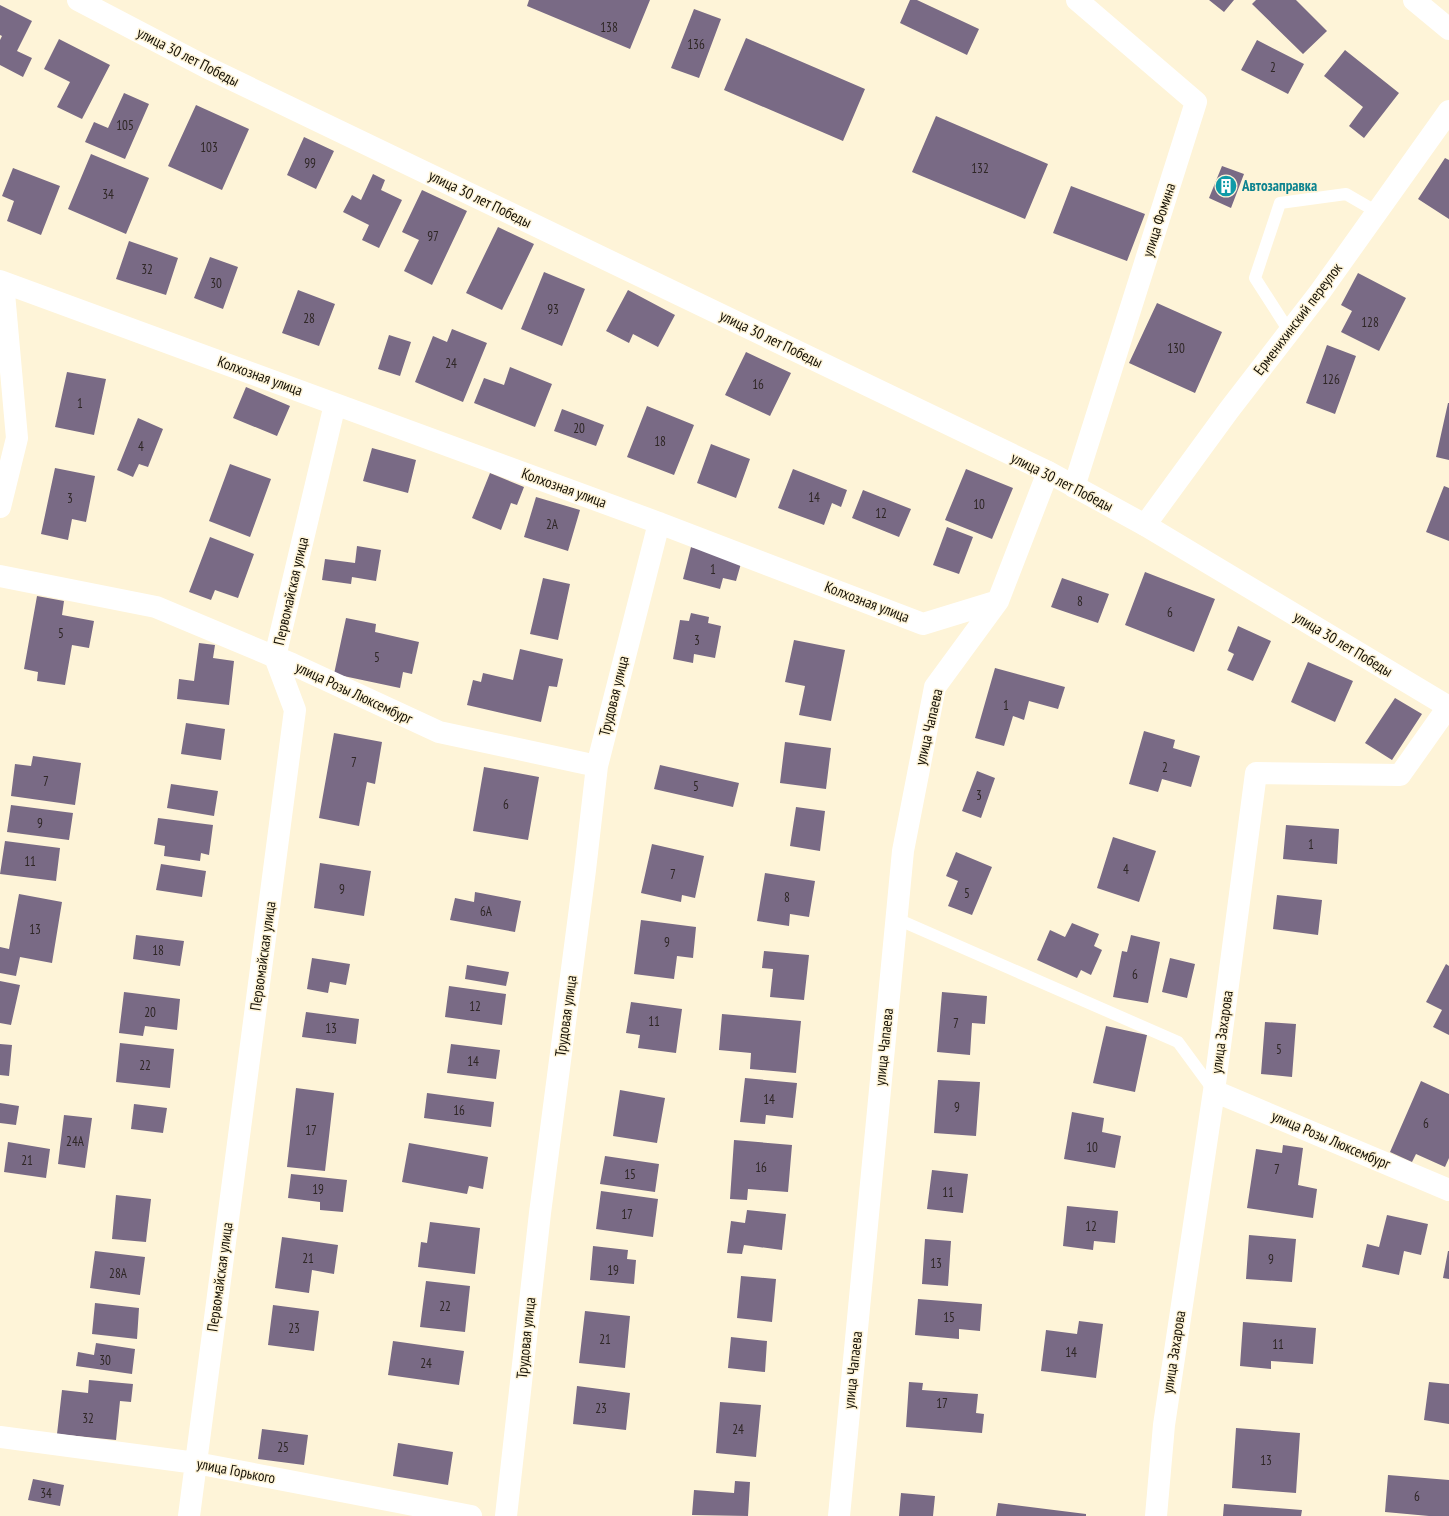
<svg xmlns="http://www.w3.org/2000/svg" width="1449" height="1516" viewBox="0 0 1449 1516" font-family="'PT Sans Narrow',sans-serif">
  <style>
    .building { fill: #796a85 }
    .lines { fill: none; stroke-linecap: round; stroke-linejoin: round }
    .service { stroke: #fff; stroke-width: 12 }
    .minor { stroke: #fff; stroke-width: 22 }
    .tertiary { stroke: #fff; stroke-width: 22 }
    .secondary { stroke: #fff; stroke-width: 22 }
    .labels { text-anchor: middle; stroke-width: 3; stroke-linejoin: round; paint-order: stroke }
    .number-label { font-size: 13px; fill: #2e2625 }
    .street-label { font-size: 15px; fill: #151005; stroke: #fef4d8 }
    .culture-label { font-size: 15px; font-weight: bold; fill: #0d838f; stroke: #fef4d8; text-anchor: start }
  </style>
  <rect width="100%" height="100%" fill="#fef4d8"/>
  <!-- building -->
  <path class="building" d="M529,0h121l-20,49 -103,-43z
    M910,0h7l62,29 -12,26 -67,-32z
    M1209,0h25l-10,12z
    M1256,0h40l31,31 -24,23 -51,-50z
    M0,5l32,16 -15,30 15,7 -9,19 -23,-12v-25l2,-4 -2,-1z
    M694,9l27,10 -22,59 -28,-10z
    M746,38l119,51 -22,52 -119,-51z
    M59,39l51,26 -28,54 -25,-12 13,-25 -26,-13z
    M1257,40l47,24 -16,30 -47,-24z
    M1345,50l54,43 -35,45 -15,-12 14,-19 -39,-31z
    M124,93l25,11 -24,55 -40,-17 9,-20 14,6z
    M196,105l53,24 -27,61 -54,-24z
    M936,116l112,48 -23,55 -113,-47z
    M304,137l30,14 -18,38 -29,-14z
    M91,154l58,24 -23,56 -58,-25z
    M1445,158l4,2v59l-31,-20z
    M1222,166l22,8 -13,34 -22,-10z
    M13,168l47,18 -19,49 -34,-14 7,-20 -12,-5z
    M373,174l12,6 -4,10 21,10 -23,48 -17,-8 7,-15 -26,-13 9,-17 9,5z
    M1071,186l74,28 -18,47 -74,-28z
    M422,190l45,21 -35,74 -28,-14 15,-31 -17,-8z
    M498,227l36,17 -32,66 -36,-17z
    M129,241l49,17 -12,37 -50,-16z
    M210,257l28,10 -15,42 -29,-11z
    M544,272l41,17 -23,57 -41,-17z
    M1358,273l48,25 -27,53 -38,-19 11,-21 -11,-6z
    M298,290l37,14 -16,42 -37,-13z
    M628,290l47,25 -17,32 -25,-13 -4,9 -23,-12z
    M1157,303l65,29 -27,61 -66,-30z
    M452,329l35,14 -24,59 -48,-20 18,-46 14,6z
    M389,335l22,7 -11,34 -22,-7z
    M1327,345l29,11 -21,58 -29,-11z
    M746,352l45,21 -21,43 -45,-21z
    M510,367l42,17 -17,43 -61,-24 10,-25 20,7z
    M67,372l39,7 -12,56 -39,-8z
    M246,387l44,19 -13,30 -44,-18z
    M1448,403h1v57l-13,-3z
    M647,406l47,19 -20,50 -47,-18z
    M562,409l42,16 -8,21 -42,-15z
    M138,418l25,11 -15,38 -9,-3 -6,13 -16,-7z
    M711,444l39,15 -14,39 -39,-15z
    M372,448l44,12 -8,33 -45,-12z
    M230,464l41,15 -21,58 -41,-16z
    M55,468l40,8 -9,46 -14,-3 -4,21 -27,-6z
    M793,469l54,21 -6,17 -9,-4 -8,22 -46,-17z
    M966,469l47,19 -21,51 -47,-19z
    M490,473l34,14 -7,18 -6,-2 -10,27 -29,-12z
    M1444,486l5,2v53l-23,-9z
    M863,490l48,19 -12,28 -47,-19z
    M536,497l44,13 -12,41 -44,-14z
    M947,527l26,10 -14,37 -26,-9z
    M210,537l44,17 -16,44 -23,-8 -4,10 -22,-8z
    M357,546l24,4 -5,31 -24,-4 -1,7 -29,-4 3,-21 30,4z
    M691,547l51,13 -6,21 -13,-3 -3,11 -37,-10z
    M1145,572l70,27 -21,53 -69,-27z
    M543,578l27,6 -12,56 -28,-6z
    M1062,578l47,16 -11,29 -47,-16z
    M37,596l27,5 -2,14 32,6 -5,27 -17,-3 -7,40 -28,-4 1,-9 -14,-3z
    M691,613l18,4 -1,6 13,3 -6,32 -21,-4 -1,9 -20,-4 7,-39 9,1z
    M346,618l30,6 -1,8 44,10 -7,32 -9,-2 -3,16 -66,-14z
    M1238,626l33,15 -18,40 -26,-11 7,-16 -6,-3z
    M794,640l51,10 -14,71 -32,-6 6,-29 -20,-4z
    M199,643l16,2 -2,13 21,3 -5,44 -52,-6 2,-20 15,2z
    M520,649l43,10 -6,28 -8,-1 -8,36 -74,-17 6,-25 8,2 2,-9 30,7z
    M1308,662l45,19 -18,41 -44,-20z
    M995,668l70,19 -7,22 -29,-8 -5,19 -11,-4 -9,30 -29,-8z
    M1395,698l27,16 -30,46 -27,-17z
    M186,723l39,6 -4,31 -40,-6z
    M1144,731l31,9 -2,8 27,8 -9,31 -29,-8 -4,13 -29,-8z
    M334,733l48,9 -7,42 -8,-2 -8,44 -40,-8z
    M785,742l46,6 -5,41 -46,-6z
    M33,756l48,7 -6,42 -64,-9 4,-32 16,2z
    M660,765l79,18 -6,24 -79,-18z
    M484,767l55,10 -11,63 -55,-9z
    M977,771l18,7 -14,40 -19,-7z
    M171,784l47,7 -4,25 -47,-8z
    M11,805l62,8 -4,27 -62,-8z
    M796,807l29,4 -5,40 -30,-5z
    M158,818l55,7 -4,30 -8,-2 -1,8 -36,-5 1,-10 -11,-2z
    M1286,825l53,4 -2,35 -54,-5z
    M1113,837l43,14 -17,51 -42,-14z
    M5,841l55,7 -4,33 -56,-7z
    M652,844l52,12 -9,42 -13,-3 -1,7 -40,-9z
    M956,852l36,15 -20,48 -24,-9 10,-25 -12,-5z
    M320,863l51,8 -7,45 -50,-8z
    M161,864l45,7 -4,26 -46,-7z
    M765,873l50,8 -6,36 -19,-3 -1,12 -32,-5z
    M475,892l46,9 -6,31 -65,-12 5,-22 19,4z
    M19,894l43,8 -10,61 -32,-6 -4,19 -16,-3v-26l9,2z
    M1277,895l45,5 -4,35 -45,-6z
    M641,920l55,7 -3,31 -16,-2 -3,23 -40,-5z
    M1072,923l27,11 -5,12 8,4 -11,25 -10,-5 -4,8 -40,-18 13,-30 15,7z
    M136,935l48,6 -4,25 -47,-7z
    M1131,935l29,7 -12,61 -35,-6 9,-46 5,1z
    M764,951l45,4 -5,45 -34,-3 3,-28 -11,-1z
    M312,958l38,6 -4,21 -16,-3 -2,11 -21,-4z
    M1170,958l25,6 -8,34 -25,-6z
    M1446,964l3,2v69l-16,-8 9,-17 -16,-8z
    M467,965l42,7 -3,14 -41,-7z
    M0,981l20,4 -9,40 -11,-2z
    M449,986l57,8 -4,31 -57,-8z
    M124,992l56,7 -3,31 -32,-4 -2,10 -24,-3z
    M942,992l45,4 -2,28 -13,-1 -2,32 -33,-3z
    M631,1002l51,7 -6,44 -38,-5 2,-13 -14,-2z
    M306,1012l53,7 -3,25 -54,-7z
    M722,1014l79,7 -5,52 -46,-4 1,-16 -32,-3z
    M1265,1022l31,2 -4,53 -31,-3z
    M1106,1026l41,9 -12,57 -42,-9z
    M120,1043l54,6 -4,39 -54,-6z
    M0,1044l12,1 -3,31 -9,-1z
    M451,1044l49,6 -4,29 -49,-6z
    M745,1078l52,5 -4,35 -27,-3 -1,9 -25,-2z
    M938,1080l42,2 -4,54 -42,-3z
    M1421,1081l28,13v64l-4,9 -29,-13 -4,8 -22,-10z
    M296,1088l38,5 -9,78 -38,-4z
    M620,1090l45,8 -8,45 -44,-7z
    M427,1093l67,9 -3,25 -67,-9z
    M0,1103l19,3 -3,19 -16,-2z
    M134,1104l33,4 -4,25 -32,-4z
    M1072,1112l32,6 -2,14 19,4 -6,32 -51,-9z
    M64,1115l28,3 -7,50 -27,-4z
    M734,1140l58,5 -4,47 -40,-3 -1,11 -17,-1z
    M8,1142l42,7 -4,29 -42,-6z
    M409,1143l79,14 -5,32 -14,-3 -2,8 -65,-12z
    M1283,1145l20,3 -5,37 19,4 -4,29 -66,-10 9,-59 26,4z
    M605,1156l54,8 -4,28 -55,-8z
    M932,1170l36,4 -5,39 -36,-4z
    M291,1174l56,6 -4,32 -23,-2v-8l-32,-4z
    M601,1191l57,8 -5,38 -57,-8z
    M116,1195l35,4 -5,43 -34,-3z
    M1067,1206l51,5 -3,32 -21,-2 -1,9 -30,-4z
    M747,1210l39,4 -4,36 -38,-5 -2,9 -15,-1 4,-32 14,2z
    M1387,1215l41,9 -7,31 -17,-4 -5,24 -37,-8 5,-23 12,3z
    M430,1222l50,6 -5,46 -57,-7 3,-25 6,1z
    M1249,1235l47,4 -4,43 -46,-3z
    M282,1237l56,8 -4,29 -22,-4 -3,23 -34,-5z
    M925,1239l26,2 -3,45 -26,-2z
    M593,1246l35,4 -1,9 9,1 -2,24 -44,-4z
    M95,1251l50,6 -5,38 -50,-7z
    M1448,1251h1v28l-6,-1z
    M741,1276l35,3 -4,43 -35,-4z
    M426,1281l44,5 -5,46 -45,-5z
    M918,1299l64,5 -2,27 -21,-2v10l-44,-4z
    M95,1303l44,5 -2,31 -45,-5z
    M273,1305l46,6 -5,40 -46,-6z
    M585,1311l45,5 -5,52 -46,-5z
    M1079,1321l24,3 -7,54 -55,-7 5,-41 31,4z
    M1243,1322l73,6 -3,36 -42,-3v8l-31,-3z
    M731,1337l36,4 -2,31 -37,-4z
    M393,1341l71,10 -5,34 -71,-10z
    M96,1343l39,6 -3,25 -56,-8 2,-14 16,3z
    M89,1380l44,4 -2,18 -11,-1 -4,39 -59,-6 5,-44 26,3z
    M909,1382l14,1 -1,7 56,4 -2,19 8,1 -2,19 -76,-6z
    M1429,1382l20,2v40l-25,-4z
    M577,1386l53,7 -4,37 -53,-6z
    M720,1402l41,3 -5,52 -40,-4z
    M1236,1428l64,5 -4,60 -64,-5z
    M262,1429l46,6 -4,30 -46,-6z
    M398,1443l55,9 -5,33 -55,-9z
    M1388,1475l61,5v36h-20l-44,-4z
    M33,1479l31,6 -4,21 -32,-6z
    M735,1481l15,1 -2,34 -56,-1 2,-25 40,3z
    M901,1493l34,3 -2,20h-34z
    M998,1503l88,11v2h-90z
    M1224,1504l78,6 -1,6h-78z"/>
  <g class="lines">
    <!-- service -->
    <path class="service" d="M1289,331l-34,-53 25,-75 66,-9 31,18
      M897,919l281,123 36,49"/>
    <!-- minor -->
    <path class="minor" d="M0,281l659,242 264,101 75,-23 50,-129
      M1074,487l122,-385 -119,-102
      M0,507l17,-69 -14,-156
      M0,576l156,31 136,57 147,68 158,34
      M1214,1091l235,99
      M0,1437l196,26 275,53
      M189,1516l106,-806 -20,-53 60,-253
      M506,1516l34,-303 45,-343 12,-104 62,-243
      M839,1516l64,-665 32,-164 63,-86
      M1156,1516l8,-91 50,-334 42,-318 144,2 48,-68"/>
    <!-- tertiary -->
    <path class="tertiary" d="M1414,0l35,29
      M1145,525l84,-115 91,-118 129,-181"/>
    <!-- secondary -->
    <path class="secondary" d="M78,0l128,67 842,405 97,53 304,182"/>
  </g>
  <!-- icons -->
  <defs>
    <g id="building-disc" transform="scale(1.15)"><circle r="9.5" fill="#0f9aa8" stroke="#fef4d8"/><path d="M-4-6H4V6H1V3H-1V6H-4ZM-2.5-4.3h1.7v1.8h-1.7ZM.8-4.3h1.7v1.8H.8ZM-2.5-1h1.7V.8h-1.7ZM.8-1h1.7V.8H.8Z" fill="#fff"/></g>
  </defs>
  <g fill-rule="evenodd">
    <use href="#building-disc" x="1226" y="186"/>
  </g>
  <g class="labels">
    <!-- number labels -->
    <g class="number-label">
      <text x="609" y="32">138</text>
      <text x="696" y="49">136</text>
      <text x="1273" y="72">2</text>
      <text x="125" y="130">105</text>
      <text x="209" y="152">103</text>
      <text x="310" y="168">99</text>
      <text x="980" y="173">132</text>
      <text x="108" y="199">34</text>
      <text x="433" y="241">97</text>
      <text x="147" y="274">32</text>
      <text x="216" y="288">30</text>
      <text x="553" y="314">93</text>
      <text x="309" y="323">28</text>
      <text x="1370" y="327">128</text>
      <text x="1176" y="353">130</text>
      <text x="451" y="368">24</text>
      <text x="1331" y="384">126</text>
      <text x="758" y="389">16</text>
      <text x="80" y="408">1</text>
      <text x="579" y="433">20</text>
      <text x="660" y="446">18</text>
      <text x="141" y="451">4</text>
      <text x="814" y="502">14</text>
      <text x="70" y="503">3</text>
      <text x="979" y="509">10</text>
      <text x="881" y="518">12</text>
      <text x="552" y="529">2А</text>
      <text x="713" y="574">1</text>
      <text x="1080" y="606">8</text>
      <text x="1170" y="617">6</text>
      <text x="61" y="638">5</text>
      <text x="697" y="645">3</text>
      <text x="377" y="662">5</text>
      <text x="1006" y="710">1</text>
      <text x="354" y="767">7</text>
      <text x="1165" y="772">2</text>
      <text x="46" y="786">7</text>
      <text x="696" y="791">5</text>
      <text x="979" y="800">3</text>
      <text x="506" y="809">6</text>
      <text x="40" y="828">9</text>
      <text x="1311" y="849">1</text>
      <text x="30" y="866">11</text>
      <text x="1126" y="874">4</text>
      <text x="673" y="879">7</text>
      <text x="342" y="894">9</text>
      <text x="967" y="898">5</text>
      <text x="787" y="902">8</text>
      <text x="486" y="916">6А</text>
      <text x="35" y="934">13</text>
      <text x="667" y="947">9</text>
      <text x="158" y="955">18</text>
      <text x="1135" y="979">6</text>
      <text x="475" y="1011">12</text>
      <text x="150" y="1017">20</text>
      <text x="654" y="1026">11</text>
      <text x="956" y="1028">7</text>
      <text x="331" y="1033">13</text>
      <text x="1279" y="1054">5</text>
      <text x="473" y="1066">14</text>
      <text x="145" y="1070">22</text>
      <text x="769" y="1104">14</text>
      <text x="957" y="1112">9</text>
      <text x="459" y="1115">16</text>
      <text x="1426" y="1128">6</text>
      <text x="311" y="1135">17</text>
      <text x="75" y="1146">24А</text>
      <text x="1092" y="1152">10</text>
      <text x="27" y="1165">21</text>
      <text x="761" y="1172">16</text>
      <text x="1277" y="1174">7</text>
      <text x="630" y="1179">15</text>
      <text x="318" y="1194">19</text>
      <text x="948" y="1197">11</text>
      <text x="627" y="1219">17</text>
      <text x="1091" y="1231">12</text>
      <text x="308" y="1263">21</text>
      <text x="1271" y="1264">9</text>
      <text x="936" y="1268">13</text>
      <text x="613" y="1275">19</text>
      <text x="118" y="1278">28А</text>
      <text x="445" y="1311">22</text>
      <text x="949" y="1322">15</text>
      <text x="294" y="1333">23</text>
      <text x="605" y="1344">21</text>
      <text x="1278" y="1349">11</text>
      <text x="1071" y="1357">14</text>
      <text x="105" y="1365">30</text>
      <text x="426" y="1368">24</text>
      <text x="942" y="1408">17</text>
      <text x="601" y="1413">23</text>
      <text x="88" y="1423">32</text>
      <text x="738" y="1434">24</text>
      <text x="283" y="1452">25</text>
      <text x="1266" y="1465">13</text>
      <text x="46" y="1498">34</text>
      <text x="1417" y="1501">6</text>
    </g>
    <!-- street labels -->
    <g class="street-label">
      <text transform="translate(188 57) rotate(27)" y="5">улица 30 лет Победы</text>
      <text transform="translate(480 199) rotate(26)" y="5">улица 30 лет Победы</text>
      <text transform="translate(1159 220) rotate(-72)" y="5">улица Фомина</text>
      <text transform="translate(1298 319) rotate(-53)" y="5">Ерменихинский переулок</text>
      <text transform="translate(771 339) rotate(26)" y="5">улица 30 лет Победы</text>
      <text transform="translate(260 376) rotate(20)" y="5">Колхозная улица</text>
      <text transform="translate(1062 482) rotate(27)" y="5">улица 30 лет Победы</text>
      <text transform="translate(564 488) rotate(20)" y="5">Колхозная улица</text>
      <text transform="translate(291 591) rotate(-77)" y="5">Первомайская улица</text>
      <text transform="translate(867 602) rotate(21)" y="5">Колхозная улица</text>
      <text transform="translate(1343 644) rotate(31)" y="5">улица 30 лет Победы</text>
      <text transform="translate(354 693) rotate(25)" y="5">улица Розы Люксембург</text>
      <text transform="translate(614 696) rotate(-76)" y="5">Трудовая улица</text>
      <text transform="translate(929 727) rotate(-77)" y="5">улица Чапаева</text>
      <text transform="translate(263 956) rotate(-82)" y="5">Первомайская улица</text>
      <text transform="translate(566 1016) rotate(-82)" y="5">Трудовая улица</text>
      <text transform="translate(1222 1032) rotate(-82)" y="5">улица Захарова</text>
      <text transform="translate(884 1047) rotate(-84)" y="5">улица Чапаева</text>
      <text transform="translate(1331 1140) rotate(23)" y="5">улица Розы Люксембург</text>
      <text transform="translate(220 1277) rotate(-82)" y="5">Первомайская улица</text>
      <text transform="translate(526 1338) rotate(-84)" y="5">Трудовая улица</text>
      <text transform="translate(1174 1352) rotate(-81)" y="5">улица Захарова</text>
      <text transform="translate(853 1370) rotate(-84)" y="5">улица Чапаева</text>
      <text transform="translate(236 1471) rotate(11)" y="5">улица Горького</text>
    </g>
    <!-- culture labels -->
    <g class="culture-label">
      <text x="1242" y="191">Автозаправка</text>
    </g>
  </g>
</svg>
